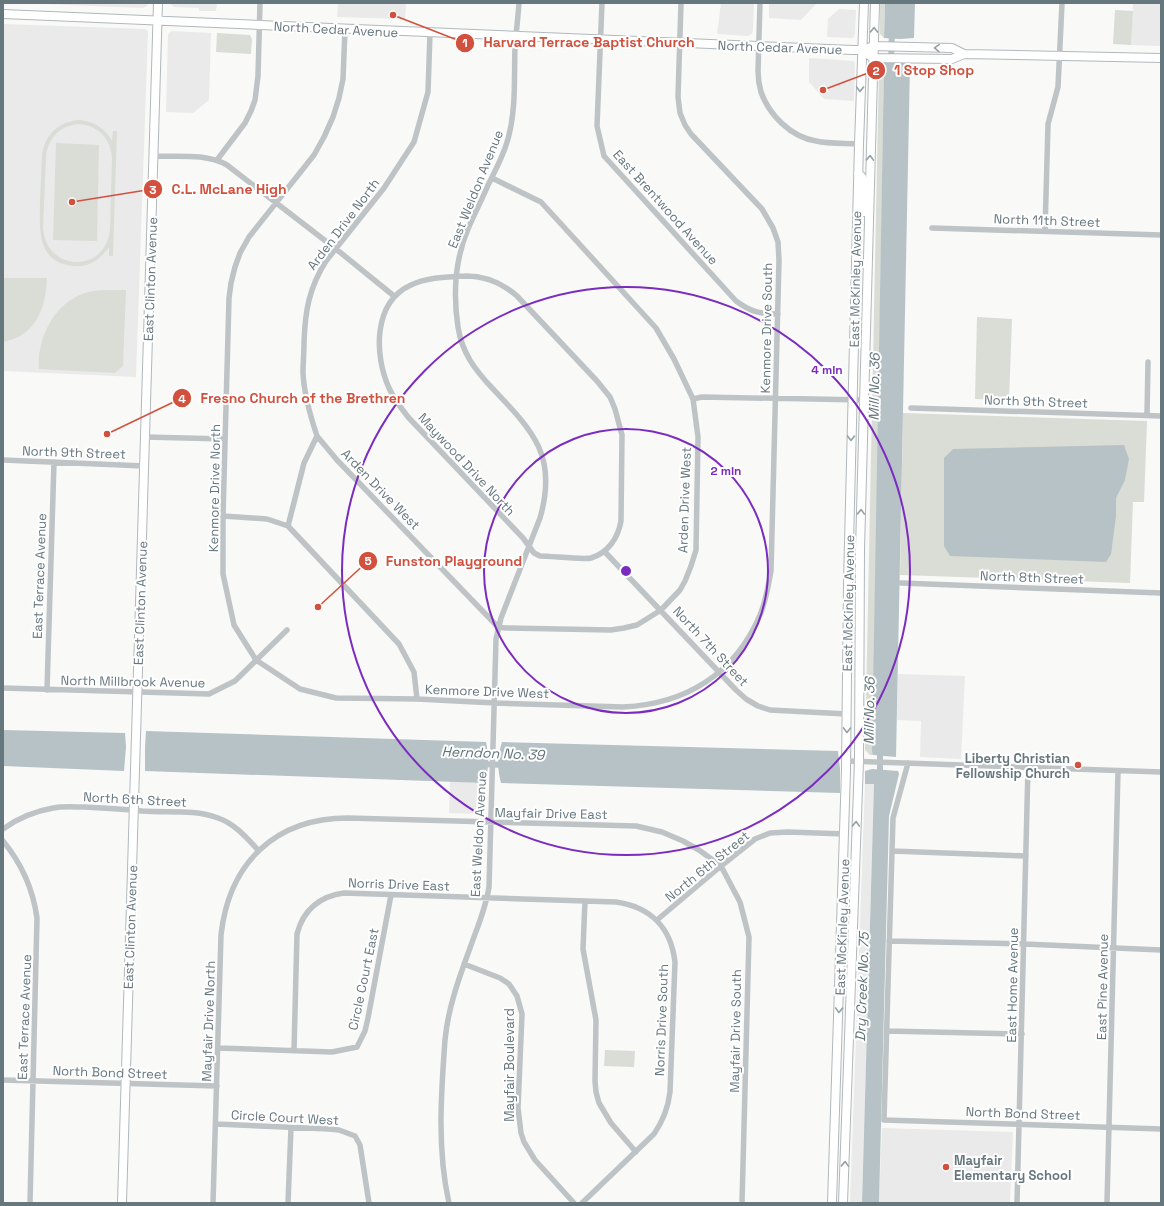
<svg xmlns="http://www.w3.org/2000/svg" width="1164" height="1206" viewBox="0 0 1164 1206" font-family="'Space Grotesk',sans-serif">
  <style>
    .built { fill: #eaeaea }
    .green { fill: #d9ddd6; fill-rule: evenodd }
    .water { fill: #b6c2c5 }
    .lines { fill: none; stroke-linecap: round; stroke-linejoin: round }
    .canal { stroke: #b6c2c5; stroke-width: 6 }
    .secondary-casing { stroke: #b1b8bb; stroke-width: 10 }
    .street { stroke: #bec3c6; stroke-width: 5.5 }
    .secondary { stroke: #fff; stroke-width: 8 }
    .oneway { stroke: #94a0a5 }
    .ring { fill: none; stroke: #7b2cbf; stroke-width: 2 }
    .poi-dot { fill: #d1513e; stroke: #fff; stroke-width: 1.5 }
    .labels { text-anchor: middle; stroke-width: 4; stroke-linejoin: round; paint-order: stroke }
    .street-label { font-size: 13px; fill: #66777e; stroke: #fff }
    .poi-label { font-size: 13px; font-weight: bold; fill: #66777e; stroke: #fff; text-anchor: end }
    .water-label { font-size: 14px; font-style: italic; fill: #617578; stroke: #fff }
    .centre { fill: #7b2cbf; stroke: #fff; stroke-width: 2 }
    .ring-label { font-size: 12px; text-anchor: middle; font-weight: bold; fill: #7b2cbf; stroke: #fff; stroke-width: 4; stroke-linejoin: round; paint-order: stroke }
    .leader { fill: none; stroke: #d1513e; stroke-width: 1.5 }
    .callout-dot { fill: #d1513e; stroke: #fff; stroke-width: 1.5 }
    .mark-label { font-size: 12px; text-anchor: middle; font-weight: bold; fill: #fff }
    .callout-label { font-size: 14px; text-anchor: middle; font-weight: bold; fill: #d1513e; stroke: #fff; stroke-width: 4; stroke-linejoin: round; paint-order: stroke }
  </style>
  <rect width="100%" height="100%" fill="#f9f9f7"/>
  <!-- built -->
  <path class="built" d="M43,3h105l-1,3 -4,2 -100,-4z
    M170,3h47l-1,8h-17v-3l-25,-1z
    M338,3h68l-1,16 -68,-2z
    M721,3h33l-1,27 -1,4 -5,2 -30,-2z
    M769,3h48l-16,17 -32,-2z
    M1133,3h28v43l-30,-1z
    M839,9l17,1 -1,24 -2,4 -26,-1 1,-18z
    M3,24l143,5 2,3 -12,345 -133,-6z
    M172,31l39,2 -2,67 -16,13 -27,-1 2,-77 1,-2z
    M809,58l45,3 1,3 -1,37 -30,-2 -15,-17z
    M898,674l67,2 -4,83 -41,-2 1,-36 -24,-1z
    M450,781l35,2 -1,27 -2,4 -33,-1z
    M865,784h9l-12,419h-12z
    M882,1128l131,4 -3,71h-131z"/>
  <!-- green -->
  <path class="green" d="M880,3h5l-1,35 -4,-4z
    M1115,10l18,1 -2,34 -18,-1z
    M217,33l33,2 2,4 -1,15 -35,-2z
    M882,63h2l-11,692h-3l-5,-5 14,-683z
    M80,120c15,2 25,8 32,21l1,-10h4l-4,125h-4v-9c-9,13 -21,21 -37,19 -37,-5 -32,-40 -32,-67 1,-14 1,-29 2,-43 2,-21 17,-35 38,-36zM80,124c19,2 31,15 32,34l-2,72c-5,44 -64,42 -67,-2l3,-72c2,-19 15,-31 34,-32z
    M56,143l43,2 -2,96 -44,-1z
    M3,278h44c-1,30 -11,58 -44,64z
    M109,290h17l-3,76 -8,7 -76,-4c0,-6 -1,-13 1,-19 5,-28 24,-54 53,-59 5,-1 11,-1 16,-1z
    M977,317l35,2 -3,81 -34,-1z
    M903,413l244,8 -3,81h-11l-3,81 -230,-8z
    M605,1050l30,1 -1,16 -30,-1z"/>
  <!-- water -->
  <path class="water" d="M885,3h30l-1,35 -14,1 -16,-1z
    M900,62l10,3 -14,692 -23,-2 -1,-4 12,-688z
    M1124,445l5,14 -4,21 -9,18v18l-5,38 -5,8 -156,-6 -6,-10v-88l9,-9z
    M3,730l122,3 1,14 -2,24 -121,-5z
    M146,731l340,11c3,14 3,26 -1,41l-340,-12v-24z
    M502,742l336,9 2,18v24l-339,-10c-4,-16 -4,-25 1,-41z
    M872,769l26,2 1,3 -10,42 -10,387h-17l12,-419h-9v-13z"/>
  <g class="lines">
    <!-- canal -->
    <path class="canal" d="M891,61l1,-30
      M481,764l25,1
      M880,777v-28"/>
    <!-- secondary casing -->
    <g class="secondary-casing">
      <path id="secondary" d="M3,14l850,36h8l13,-4 78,2 12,6
        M869,55l4,3 79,1 12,-5 197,4
        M858,173l4,4c3,11 1,23 3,35
        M122,1203l36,-1200
        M832,1203l14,-433 2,-187 11,-439 5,-141
        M843,1203l16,-442 1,-212 15,-546"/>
    </g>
    <!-- street -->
    <path class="street" d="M602,3l-5,123 7,30 132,145c15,11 24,13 42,13
      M760,3l-2,68c0,7 1,14 3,21 8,23 30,45 55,49 14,3 28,2 43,3
      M345,29l-2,50 -4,19 -6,19 -9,20 -10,18 -65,82 -9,16 -5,14 -4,16 -2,15 -6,218v58l11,51 22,35 44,29 36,9 81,1 78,4 128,4c63,-3 112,-33 137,-92 6,-14 8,-29 11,-44l8,-311 -1,-18 -5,-14 -11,-19 -71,-75 -6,-9 -5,-12 -2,-16 3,-94
      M153,156c25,1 52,-3 74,9l109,84 58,47
      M217,160l28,-37 6,-12 4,-11 3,-24 2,-73
      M932,228l229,7
      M1045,231l3,-107 10,-37 4,-84
      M466,276c20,0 36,7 51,20l80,85 13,16 5,12 7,26 -1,86c-3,17 -13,32 -30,37 -8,2 -40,-2 -51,-2l-6,-3 -11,-15 -115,-121c-7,-9 -14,-18 -19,-29 -15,-33 -16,-86 22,-103 17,-8 37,-8 55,-9z
      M693,399l9,-2 162,3
      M911,408l250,8
      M1147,415l1,-53
      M317,436l20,24 161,167 7,1 106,2 13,-2 13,-3 24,-15 19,-20 5,-9 6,-15 5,-16 2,-113 -5,-38 -19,-40 -18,-31 -115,-126 -49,-24
      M145,437l80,2
      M3,460l141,6
      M223,516l44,3 21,7 111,118 15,28 3,27
      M288,526l16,-63 13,-27c-7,-21 -13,-41 -14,-63 0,-10 1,-20 1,-30 1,-32 5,-55 22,-82l58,-73 30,-46 14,-50 2,-59
      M604,551l132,139 10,9 12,7 12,4 77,4
      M901,583l260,10
      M3,688l206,6 26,-13 52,-51
      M47,690l7,-228
      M847,761l314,11
      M908,763l-15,55 -9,302 277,9
      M3,829c15,-11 33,-18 50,-21 10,-2 21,-1 31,-1 20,1 39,2 58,4 25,2 52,-2 76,7 17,6 28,19 40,32
      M3,841c19,23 30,48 34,77l-7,285
      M892,851l134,5
      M585,901l-2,48 13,71 -1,61 1,11 3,11 12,20 25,29
      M657,920l64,-54 34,-27 15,-6 18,-1 57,2
      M889,941l135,3 137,6
      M464,964l36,14 9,6 8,12 5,18 -4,94 3,25 3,9 11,18 39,43
      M887,1031l135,3
      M218,1048l114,4 25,-5 8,-16 3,-13 23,-123
      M294,1050l3,-116c6,-24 23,-38 47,-41l272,9c35,5 55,26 59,60l-5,130c-2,17 -7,29 -16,42l-72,69
      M3,1080l214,6
      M216,1124l113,5 10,1 16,6 5,9 9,58
      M213,1203l8,-268c8,-72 54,-117 127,-117l288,8 26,6 21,9 16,9 22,16 19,36 9,35 -7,266
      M288,1203l3,-75
      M449,1203c-12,-53 -8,-109 -4,-163 3,-32 14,-62 25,-92 7,-20 16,-40 19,-61l7,-248 5,-21 39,-100c18,-62 -7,-87 -47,-129 -18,-19 -31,-36 -35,-62 -5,-33 -3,-67 10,-98 6,-15 14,-29 20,-44 8,-16 17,-32 21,-50 7,-28 5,-58 6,-87 1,-15 3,-30 4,-45
      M1017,1203l11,-436
      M1107,1203l11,-432"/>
    <!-- secondary -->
    <use href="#secondary" class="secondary"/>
  </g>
  <!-- one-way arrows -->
  <defs><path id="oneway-chevron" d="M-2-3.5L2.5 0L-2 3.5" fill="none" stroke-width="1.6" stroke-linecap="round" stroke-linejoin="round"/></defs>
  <g class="oneway">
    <use href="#oneway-chevron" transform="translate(874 30) rotate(-89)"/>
    <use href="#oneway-chevron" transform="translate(937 48) rotate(-179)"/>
    <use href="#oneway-chevron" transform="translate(860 89) rotate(92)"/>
    <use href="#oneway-chevron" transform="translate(870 158) rotate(-88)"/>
    <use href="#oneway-chevron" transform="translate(851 438) rotate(91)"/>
    <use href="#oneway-chevron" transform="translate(861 512) rotate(-88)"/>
    <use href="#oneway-chevron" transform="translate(847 730) rotate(91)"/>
    <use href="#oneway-chevron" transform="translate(856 824) rotate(-88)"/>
    <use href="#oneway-chevron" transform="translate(839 1010) rotate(92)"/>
    <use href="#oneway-chevron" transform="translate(845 1164) rotate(-88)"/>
  </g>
  <!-- distance rings -->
  <g class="ring">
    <circle cx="626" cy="571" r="142"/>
    <circle cx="626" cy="571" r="284"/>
  </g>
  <!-- markers -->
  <g class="poi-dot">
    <circle cx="1078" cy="765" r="4"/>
    <circle cx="946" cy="1167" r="4"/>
  </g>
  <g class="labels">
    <!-- street labels -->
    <g class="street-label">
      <text transform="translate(336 29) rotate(3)" y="5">North Cedar Avenue</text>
      <text transform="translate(780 47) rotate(2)" y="5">North Cedar Avenue</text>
      <text transform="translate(475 189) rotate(-68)" y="5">East Weldon Avenue</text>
      <text transform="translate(666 207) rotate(48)" y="5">East Brentwood Avenue</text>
      <text transform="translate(1047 220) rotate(2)" y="5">North 11th Street</text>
      <text transform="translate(343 224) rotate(-53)" y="5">Arden Drive North</text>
      <text transform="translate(150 279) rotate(-88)" y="5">East Clinton Avenue</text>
      <text transform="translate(855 279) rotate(-89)" y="5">East McKinley Avenue</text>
      <text transform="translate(766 328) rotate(-89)" y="5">Kenmore Drive South</text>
      <text transform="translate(1036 401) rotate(2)" y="5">North 9th Street</text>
      <text transform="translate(74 452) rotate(2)" y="5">North 9th Street</text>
      <text transform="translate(467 464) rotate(47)" y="5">Maywood Drive North</text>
      <text transform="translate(214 488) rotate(-89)" y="5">Kenmore Drive North</text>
      <text transform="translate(381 489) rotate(46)" y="5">Arden Drive West</text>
      <text transform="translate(684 500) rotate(-88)" y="5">Arden Drive West</text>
      <text transform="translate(39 576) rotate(-88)" y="5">East Terrace Avenue</text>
      <text transform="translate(1032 577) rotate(2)" y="5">North 8th Street</text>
      <text transform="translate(140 603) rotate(-88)" y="5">East Clinton Avenue</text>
      <text transform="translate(848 603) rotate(-89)" y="5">East McKinley Avenue</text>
      <text transform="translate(711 646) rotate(47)" y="5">North 7th Street</text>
      <text transform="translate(133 681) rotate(1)" y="5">North Millbrook Avenue</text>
      <text transform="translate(487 691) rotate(2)" y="5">Kenmore Drive West</text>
      <text transform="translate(135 799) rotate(3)" y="5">North 6th Street</text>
      <text transform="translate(551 813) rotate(1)" y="5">Mayfair Drive East</text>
      <text transform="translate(478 834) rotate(-87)" y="5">East Weldon Avenue</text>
      <text transform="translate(707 866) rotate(-39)" y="5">North 6th Street</text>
      <text transform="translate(399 884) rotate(2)" y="5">Norris Drive East</text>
      <text transform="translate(130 927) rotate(-88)" y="5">East Clinton Avenue</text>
      <text transform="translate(842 927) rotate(-88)" y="5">East McKinley Avenue</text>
      <text transform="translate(363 979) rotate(-78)" y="5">Circle Court East</text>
      <text transform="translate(1012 985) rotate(-89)" y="5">East Home Avenue</text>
      <text transform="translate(1102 987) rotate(-89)" y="5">East Pine Avenue</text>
      <text transform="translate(24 1017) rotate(-88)" y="5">East Terrace Avenue</text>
      <text transform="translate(661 1020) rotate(-88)" y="5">Norris Drive South</text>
      <text transform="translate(208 1021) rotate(-88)" y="5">Mayfair Drive North</text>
      <text transform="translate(735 1031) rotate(-89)" y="5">Mayfair Drive South</text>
      <text transform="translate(509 1065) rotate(-90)" y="5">Mayfair Boulevard</text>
      <text transform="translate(110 1072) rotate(2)" y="5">North Bond Street</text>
      <text transform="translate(1023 1113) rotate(2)" y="5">North Bond Street</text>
      <text transform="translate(285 1117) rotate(3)" y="5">Circle Court West</text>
    </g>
    <!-- poi labels -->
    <g class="poi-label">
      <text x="1070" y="763">Liberty Christian<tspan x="1070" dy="15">Fellowship Church</tspan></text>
      <text x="954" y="1165" text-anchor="start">Mayfair<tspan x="954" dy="15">Elementary School</tspan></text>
    </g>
    <!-- water labels -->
    <g class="water-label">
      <text transform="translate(874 387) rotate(-89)" y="5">Mill No. 36</text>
      <text transform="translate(869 711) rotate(-89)" y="5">Mill No. 36</text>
      <text transform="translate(493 753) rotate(2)" y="5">Herndon No. 39</text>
      <text transform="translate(862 987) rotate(-88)" y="5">Dry Creek No. 75</text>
    </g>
  </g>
  <circle cx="626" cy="571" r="6" class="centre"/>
  <g class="ring-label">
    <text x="827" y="374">4 min</text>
    <text x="726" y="475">2 min</text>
  </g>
  <!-- callouts -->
  <path class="leader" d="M393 15L465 43M823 90L876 70M72 202L153 189M107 434L182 398M318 607L368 561"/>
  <g class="callout-dot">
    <circle cx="393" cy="15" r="4"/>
    <circle cx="823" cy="90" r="4"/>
    <circle cx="72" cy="202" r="4"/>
    <circle cx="107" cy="434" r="4"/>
    <circle cx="318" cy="607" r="4"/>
    <circle cx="465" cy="43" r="10"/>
    <circle cx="876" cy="70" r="10"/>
    <circle cx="153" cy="189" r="10"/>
    <circle cx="182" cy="398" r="10"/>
    <circle cx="368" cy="561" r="10"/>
  </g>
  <g class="mark-label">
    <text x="465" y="47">1</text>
    <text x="876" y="75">2</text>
    <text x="153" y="194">3</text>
    <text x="182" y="403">4</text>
    <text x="368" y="565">5</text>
  </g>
  <g class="callout-label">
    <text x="589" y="47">Harvard Terrace Baptist Church</text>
    <text x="934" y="75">1 Stop Shop</text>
    <text x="229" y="194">C.L. McLane High</text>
    <text x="303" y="403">Fresno Church of the Brethren</text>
    <text x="454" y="566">Funston Playground</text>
  </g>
  <!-- border -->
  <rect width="1164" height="1206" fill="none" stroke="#66777e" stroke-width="8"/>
</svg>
